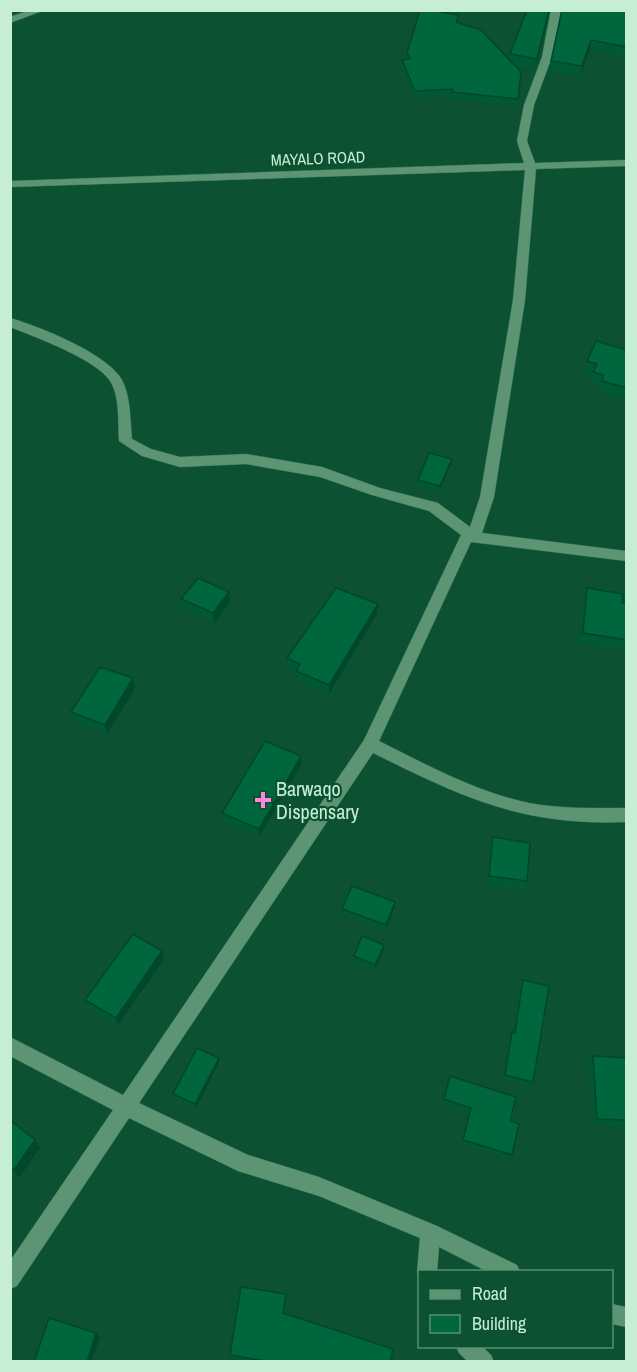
<svg xmlns="http://www.w3.org/2000/svg" width="637" height="1372" viewBox="0 0 637 1372" font-family="'Archivo Narrow',sans-serif">
  <style>
    .lines { fill: none; stroke-linecap: round; stroke-linejoin: round }
    .minor-casing { stroke: #307053; stroke-width: 1 }
    .minor { fill: #5c9474; fill-rule: evenodd }
    .wall { fill: #005834 }
    .shaded-wall { fill: #00472b }
    .building { fill: #00663d; stroke: #00472b; stroke-width: 1.5 }
    .poi-dot { fill: #fe85df; stroke: #0b5132; stroke-width: 2 }
    .labels { text-anchor: middle; stroke-width: 4.5; stroke-linejoin: round; paint-order: stroke }
    .far-street-label { font-size: 16px; fill: #c6eed5; stroke: #0b5132 }
    .poi-label { font-size: 20px; fill: #c6eed5; stroke: #0b5132; text-anchor: start }
  </style>
  <rect width="100%" height="100%" fill="#0b5132"/>
  <g class="lines">
    <!-- minor casing -->
    <g class="minor-casing">
      <path id="minor" d="M30,10h15l-35,13v-6z
        M551,10h10l-9,47 -18,48 -7,36 8,22 91,-3v6l-90,3 -11,131 -31,197 -12,36 144,18v10l-155,-19 -92,199c48,24 97,51 150,62 32,6 65,5 97,5v14c-104,4 -162,-24 -253,-69l-234,350 109,52 71,22 118,49 80,39 3,7h-32l-49,-25 -2,25h-17v6l-3,-6 3,-34 -101,-42 -81,-25 -109,-53 -112,168 -7,3v-28l103,-151 -103,-54v-19l113,58 241,-355 97,-205 -32,-24 -57,-16 -52,-18 -74,-13 -66,3 -38,-11 -23,-15c-1,-18 1,-45 -9,-60 -14,-22 -75,-44 -100,-54v-9c29,8 98,36 112,62 9,17 8,40 10,59l19,10 29,8 66,-3 76,13 58,21 58,15 32,24 10,-30 33,-197 12,-130 -515,17v-6l514,-18 -7,-22 7,-36 18,-48z
        M612,1304l14,3v20l-14,-3z
        M456,1346h26l9,9 3,7h-26l-9,-9z"/>
    </g>
    <!-- minor -->
    <use href="#minor" class="minor"/>
  </g>
  <!-- wall -->
  <path class="wall" d="M527,10h23l-15,58 -22,-3 8,7 -4,34 -65,-7v-3l-37,2 -13,-31v-7h4l1,-7 33,-41 19,11 50,37 1,-6z
    M627,10v47l-37,-8 -10,27 -31,-6 2,-9z
    M627,350v48l-1,2 -27,-8 2,-6 -10,-3 2,-8 -9,-3 3,-11z
    M451,464l-12,27 -22,-6 1,-5z
    M587,588l35,15 5,1v42l-2,4 -45,-7 5,-44z
    M181,599l49,3 -16,21 -31,-14z
    M377,614l-48,80 -33,-14v-8l-8,-4 -1,-10z
    M133,678l2,10 -28,46 -33,-12 -3,-10z
    M301,756v9l-42,72 -36,-15 -1,-9z
    M493,837l34,44 -2,9 -38,-6 4,-38z
    M395,907l-9,22 -44,-16v-4z
    M384,945v4l-9,20 -22,-9 1,-4z
    M164,959l-46,66 -30,-18 -3,-7z
    M523,980l10,102 -2,3 -28,-6 7,-43 2,-4 2,1z
    M593,1056l34,2v69l-33,-2 -5,-62z
    M219,1062l-23,46 -22,-11 -1,-3z
    M450,1076l60,45 2,34 -2,3 -48,-15 8,-32 -27,-9z
    M10,1120l30,28 -21,30 -9,-6z
    M286,1294l1,4 -3,15 106,49h-141l-18,-3 -1,-4z"/>
  <!-- shaded-wall -->
  <path class="shaded-wall" d="M549,10h1l-15,58 2,-9z
    M591,40l-1,9 -10,27 2,-10z
    M452,459l-1,5 -12,27 1,-5z
    M229,592l1,10 -16,21 -1,-10z
    M378,604l-1,10 -48,80v-9z
    M133,678l2,10 -28,46 -2,-9z
    M301,756v9l-42,72v-8z
    M395,902v5l-9,22v-4z
    M384,945v4l-9,20v-4z
    M162,951l2,8 -46,66 -2,-7z
    M219,1058v4l-23,46 -1,-4z
    M35,1140l5,8 -21,30 -5,-8z
    M96,1333l4,4 -9,25h-4z"/>
  <!-- building -->
  <path class="building" d="M420,10h20v2l19,3 -3,7 25,8 40,42 -3,27 -66,-7 1,-3 -38,2 -13,-31 8,-1 -3,-6z
    M527,10h22l-12,49 -27,-5z
    M562,10h65v37l-36,-7 -9,26 -31,-5z
    M596,341l31,9v38l-25,-7 2,-6 -11,-3 4,-8 -10,-3z
    M429,453l23,6 -12,27 -22,-6z
    M198,578l31,14 -16,21 -32,-14z
    M336,588l42,16 -49,81 -33,-14 4,-7 -13,-6z
    M587,588l36,6 -1,9 5,1v36l-44,-7z
    M100,667l33,11 -28,47 -34,-13z
    M265,741l36,15 -42,73 -37,-16z
    M493,837l37,6 -3,38 -38,-5z
    M352,886l43,16 -9,23 -44,-16z
    M133,934l29,17 -46,67 -31,-18z
    M362,936l22,9 -9,20 -21,-9z
    M523,980l26,6 -16,96 -28,-7 7,-43 3,1z
    M197,1048l22,10 -24,46 -22,-10z
    M593,1056l34,2v62l-30,-1z
    M450,1076l66,21 -6,24 9,3 -7,31 -49,-15 8,-32 -27,-9z
    M10,1120l25,20 -21,30 -4,-2z
    M241,1287l45,7 -3,19 110,36 -3,13h-119l-41,-7z
    M49,1318l47,15 -9,29h-53z"/>
  <!-- markers -->
  <path class="poi-dot" d="M260 791h6v6h6v6h-6v6h-6v-6h-6v-6h6z"/>
  <g class="labels">
    <!-- far-street labels -->
    <g class="far-street-label">
      <text transform="translate(318 158) rotate(-2)" y="6">MAYALO ROAD</text>
    </g>
    <!-- poi labels -->
    <g class="poi-label">
      <text x="276" y="796">Barwaqo<tspan x="276" dy="23">Dispensary</tspan></text>
    </g>
  </g>
  <!-- border -->
  <rect width="637" height="1372" fill="none" stroke="#c6eed5" stroke-width="24"/>
  <!-- legend -->
  <rect x="418" y="1270" width="195" height="78" fill="#0b5132" stroke="#569073" stroke-width="1.5"/>
  <rect x="430" y="1290" width="30" height="9" fill="#5c9474" stroke="#569073" stroke-width="1.5"/>
  <text x="472" y="1300" font-size="18" fill="#c6eed5">Road</text>
  <rect x="430" y="1315" width="30" height="18" fill="#00663d" stroke="#569073" stroke-width="1.5"/>
  <text x="472" y="1330" font-size="18" fill="#c6eed5">Building</text>
</svg>
